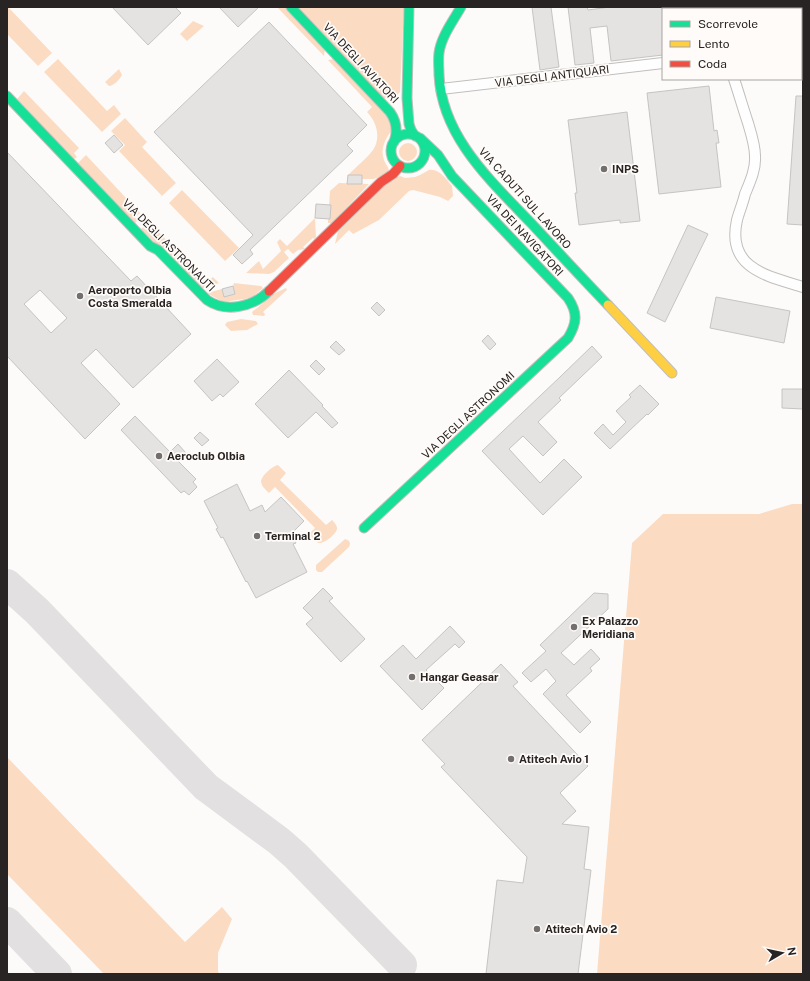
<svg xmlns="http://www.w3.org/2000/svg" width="810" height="981" viewBox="0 0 810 981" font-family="'Public Sans',sans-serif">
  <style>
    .green { fill: #fbdcc3 }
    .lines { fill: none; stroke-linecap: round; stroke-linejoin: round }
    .taxiway { stroke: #e2e0e0; stroke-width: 30 }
    .building { fill: #e5e3e1; stroke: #c6c4c2; fill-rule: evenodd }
    .street-casing { stroke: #c1bfbd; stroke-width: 12 }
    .fast-casing { stroke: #c1bfbd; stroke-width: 11 }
    .slow-casing { stroke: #c1bfbd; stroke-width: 11 }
    .jam-casing { stroke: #c1bfbd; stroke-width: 11 }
    .street { stroke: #fffefe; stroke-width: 10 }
    .fast { stroke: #16e098; stroke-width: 9 }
    .slow { stroke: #ffcf43; stroke-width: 9 }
    .jam { stroke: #f24e42; stroke-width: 9 }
    .poi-dot { fill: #726f6e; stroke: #fefbf8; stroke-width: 1.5 }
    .labels { text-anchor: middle; stroke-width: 3.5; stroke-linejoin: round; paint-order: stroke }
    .street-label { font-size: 11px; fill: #272423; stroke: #fefbf8 }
    .poi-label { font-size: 11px; font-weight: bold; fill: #272423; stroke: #fefbf8; text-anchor: start }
  </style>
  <rect width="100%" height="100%" fill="#fdfbf9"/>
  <!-- green -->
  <path class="green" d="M7,7h1l44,46 -14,13 -31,-32z
    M277,7h8l40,41 -1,8z
    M298,7h106l-4,85 -7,7 -10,-1z
    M193,21l11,5 -17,15 -7,-7z
    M58,59l49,52 7,-6 7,9 -19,18 -58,-60z
    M334,59l53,55 5,16c-7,9 -12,19 -8,30 2,5 5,7 5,12l-15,7h-12v-4h-14c7,-7 20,-18 25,-25 8,-12 4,-28 -6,-38l5,-5 -44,-47z
    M119,69l3,6c-2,4 -8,11 -13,11l-4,-4z
    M24,91l55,57 -5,5 3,4 -3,2 -57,-60z
    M125,118l22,24 -5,5 34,36 -14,13 -43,-45 6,-6 -14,-14z
    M399 152a9 9 0 1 1 18 0a9 9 0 1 1-18 0Z
    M86,155l54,58 -5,4 3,3 -3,3 -57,-60z
    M429,170c10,-2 17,9 23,16l1,10 -5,5 -8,-4 -23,-6 -4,-1 -4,1 -30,29 -26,14 -4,-4 -14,14 3,-13 53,-52 9,-3 5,2 10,-1 5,-2z
    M339,183l30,1 -37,39h-4v-4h2l1,-14h-2l1,-14z
    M182,190l57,58 -14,13 -56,-58z
    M315,218l1,19 -2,2 -1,-1 -10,9 2,2 -7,1 -5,4 -5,-5 -4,3 5,6 -15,14 -5,2 -23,-1 13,-12 4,8 18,-18 -4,-9 3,-3 7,7z
    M149,222l58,60 6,-5 6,6 -19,6 -59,-60z
    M234,283l27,3 2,2 -12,10 -28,4 -16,-9 15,-4 2,8 11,-3 -2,-8z
    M286,288l1,2 -24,22 2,2 -1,2 -11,-1 -1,-3 10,-8 9,-9z
    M241,319l15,2 2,3 -11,6 -16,1 -6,-6 2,-3z
    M278,465l8,8 -6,7 46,45 6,-5c2,2 5,5 5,8 1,5 -13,16 -18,15 -4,-1 -7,-6 -10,-9l6,-6 -40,-41 -6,6c-3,-3 -7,-6 -8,-11 0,-6 11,-16 17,-17z
    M792,504h11v470h-206l35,-431 31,-29h96z
    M345,539c5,1 6,4 4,8l-27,25h-4l-2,-2v-5z
    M7,757l178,185 37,-35 10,12 -14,34v17l1,4h-115l-97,-100z"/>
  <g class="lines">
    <!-- taxiway -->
    <path class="taxiway" d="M7,584l30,27 169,176 73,54 17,15 106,109
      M7,922l50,52"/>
  </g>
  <!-- building -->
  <path class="building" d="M112,7h63l6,6 -33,32z
    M219,7h40l-21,20z
    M532,7h19l8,60 -19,3z
    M568,7h19l1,3 22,-3h53v48l-52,6 -4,-35 -17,2 4,35 -19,2z
    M269,22l98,103 -20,20 6,6 -103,99 3,4 -11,10 -9,-9 20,-20 -99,-103z
    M709,86l5,45 3,-1 2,13h-3l5,44 -62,7 -12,-101z
    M796,96h7v129l-16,-1z
    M627,112l13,109 -20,2v-3l-41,5 -4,-32h2l-9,-73z
    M114,135l9,10 -9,8 -9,-10z
    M7,152l124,129 6,-5 54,58 -58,54 -37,-39 -15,14 39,41 -35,35 -78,-83zM40,290l27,28 -16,15 -27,-29z
    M348,175h14v9h-15z
    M316,204l15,1 -1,14 -15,-1z
    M688,225l20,9 -43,88 -18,-9z
    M233,286l2,8 -11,3 -2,-8z
    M716,297l74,14 -6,32 -74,-15z
    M377,302l8,8 -6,6 -8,-8z
    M488,335l8,9 -6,6 -8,-9z
    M336,341l9,9 -6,5 -9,-8z
    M592,346l10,11 -43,41 2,2 -23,22 19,20 -14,14 -20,-20 -14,13 31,34 24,-24 18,18 -39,38 -61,-64 78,-74z
    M217,359l22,23 -16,15 -3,-3 -8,7 -18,-20z
    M316,360l9,9 -6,6 -9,-9z
    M289,370l34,35 -1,1 16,17 -6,5 -16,-16 -28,26 -33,-34z
    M640,385l19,19 -11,11 -1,-1 -37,35 -16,-16 9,-9 10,11 13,-13 -10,-11 15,-14 -2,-2z
    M782,389h21v20l-21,-1z
    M135,416l35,36 8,-8 8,9 -8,8 18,18 -3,3 4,5 -8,8 -5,-4 -3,2 -60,-63z
    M200,432l9,8 -7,6 -8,-8z
    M237,484l13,27 12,-6 3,7 16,-15 23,24 -13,13 5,9 -3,1 14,28 -51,26 -9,-17 -1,1 -23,-45 -2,1 -5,-9 2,-1 -14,-27z
    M323,588l10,10 -4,3 36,38 -24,23 -35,-38 7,-6 -10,-10z
    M594,593l14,1v15l-47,44 13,12 17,-16 9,10 -10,9 2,3 -26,24 25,27 -11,11 -37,-39 13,-13 -10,-12 -15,13 -9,-9 24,-22 -6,-6z
    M450,626l15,16 -6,6 -4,-4 -29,26 18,18 -22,22 -42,-44 23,-21 13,14z
    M501,664l17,18 -5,4 75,80 -28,27 16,18 -14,13 27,3 -5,42 7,1 -13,104h-92l11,-94 26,3 4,-26 -86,-90 4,-3 -23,-24z"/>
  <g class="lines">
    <!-- street casing -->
    <g class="street-casing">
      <path id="street" d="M708,7l1,2
        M734,79c5,15 9,29 14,44 3,10 7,22 7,33 1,13 -5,26 -10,38 -2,9 -6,18 -8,26 -11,49 31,56 66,67
        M441,89l222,-26"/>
    </g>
    <!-- fast casing -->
    <g class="fast-casing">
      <path id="fast" d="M291,7l99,105c7,10 8,19 4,30
        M409,7l-2,91 2,26 2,6 4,6
        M461,7c-8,14 -20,30 -22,46 -1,7 0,14 0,22 3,62 52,106 92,148 26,28 51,55 77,82
        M7,96l143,150 8,4 49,50c19,13 46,7 62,-9
        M391 151a17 17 0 1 1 34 0a17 17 0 1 1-34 0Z
        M364,528l204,-190c9,-15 10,-25 0,-40l-116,-122 -14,-21 -18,-17"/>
    </g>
    <!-- slow casing -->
    <g class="slow-casing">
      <path id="slow" d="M608,305l64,68"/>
    </g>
    <!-- jam casing -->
    <g class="jam-casing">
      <path id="jam" d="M269,291l112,-109 12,-8 7,-8"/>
    </g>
    <!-- street -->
    <use href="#street" class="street"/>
    <!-- fast -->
    <use href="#fast" class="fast"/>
    <!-- slow -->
    <use href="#slow" class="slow"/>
    <!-- jam -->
    <use href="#jam" class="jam"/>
  </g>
  <!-- markers -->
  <g class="poi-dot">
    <circle cx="604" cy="169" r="4"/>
    <circle cx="80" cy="296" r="4"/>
    <circle cx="159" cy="456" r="4"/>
    <circle cx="257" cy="536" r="4"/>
    <circle cx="574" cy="627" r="4"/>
    <circle cx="412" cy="677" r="4"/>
    <circle cx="511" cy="759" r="4"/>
    <circle cx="537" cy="929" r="4"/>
  </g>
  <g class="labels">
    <!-- street labels -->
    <g class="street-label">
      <text transform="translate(361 63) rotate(47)" y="4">VIA DEGLI AVIATORI</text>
      <text transform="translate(552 76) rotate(-7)" y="4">VIA DEGLI ANTIQUARI</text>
      <text transform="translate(525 198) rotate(48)" y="4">VIA CADUTI SUL LAVORO</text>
      <text transform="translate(525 235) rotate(47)" y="4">VIA DEI NAVIGATORI</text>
      <text transform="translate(169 245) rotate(45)" y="4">VIA DEGLI ASTRONAUTI</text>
      <text transform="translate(468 415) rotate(-43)" y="4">VIA DEGLI ASTRONOMI</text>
    </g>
    <!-- poi labels -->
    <g class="poi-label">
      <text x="612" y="173">INPS</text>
      <text x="88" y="294">Aeroporto Olbia<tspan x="88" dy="13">Costa Smeralda</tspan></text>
      <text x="167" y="460">Aeroclub Olbia</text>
      <text x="265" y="540">Terminal 2</text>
      <text x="582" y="625">Ex Palazzo<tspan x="582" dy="13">Meridiana</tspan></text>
      <text x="420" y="681">Hangar Geasar</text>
      <text x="519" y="763">Atitech Avio 1</text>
      <text x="545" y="933">Atitech Avio 2</text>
    </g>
  </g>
  <!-- border -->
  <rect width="810" height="981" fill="none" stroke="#272423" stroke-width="16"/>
  <!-- legend -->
  <rect x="662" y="8" width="140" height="72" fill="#fefbf8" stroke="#a8a5a3"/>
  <rect x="670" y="21" width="20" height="6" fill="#16e098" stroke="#a8a5a3"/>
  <text x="698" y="28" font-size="12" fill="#272423">Scorrevole</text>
  <rect x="670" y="41" width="20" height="6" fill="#ffcf43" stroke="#a8a5a3"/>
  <text x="698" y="48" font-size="12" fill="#272423">Lento</text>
  <rect x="670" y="61" width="20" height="6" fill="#f24e42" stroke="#a8a5a3"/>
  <text x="698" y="68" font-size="12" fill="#272423">Coda</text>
  <!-- north arrow -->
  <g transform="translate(782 953) rotate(81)" stroke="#fefbf8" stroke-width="3" paint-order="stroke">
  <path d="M0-3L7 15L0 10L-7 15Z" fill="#272423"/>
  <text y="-6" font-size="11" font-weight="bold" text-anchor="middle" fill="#272423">N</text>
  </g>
</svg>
